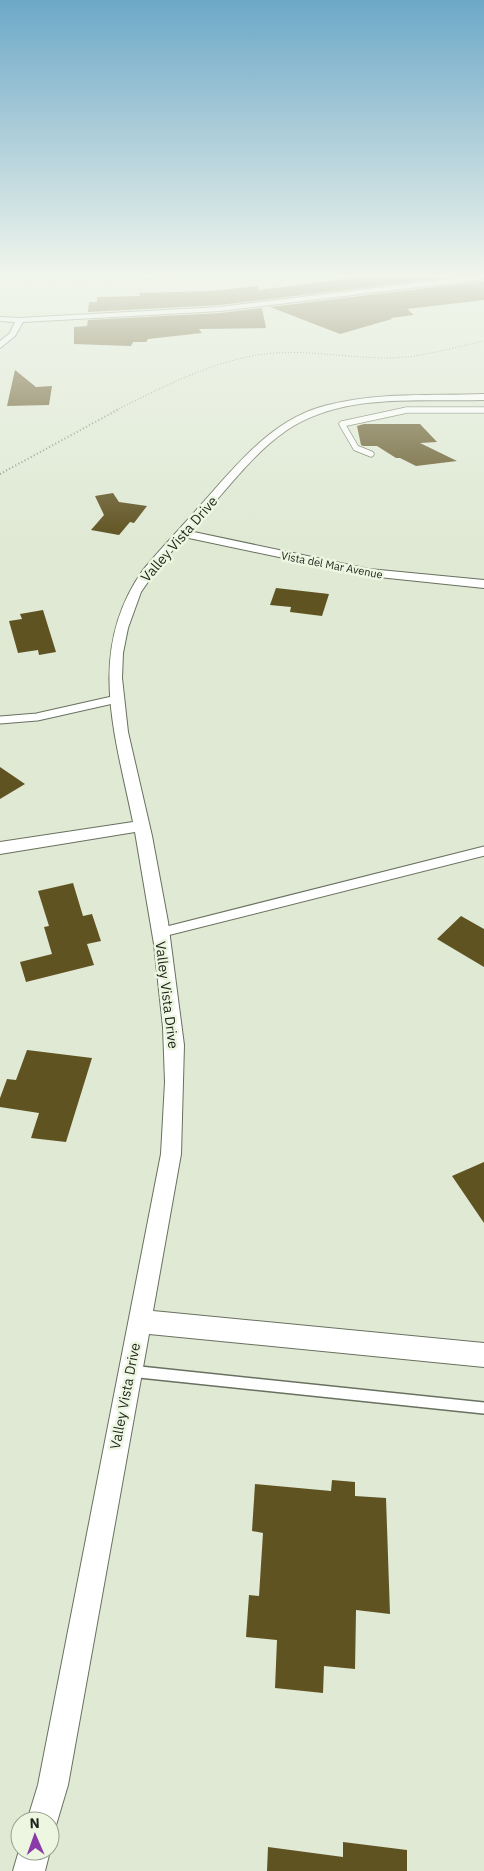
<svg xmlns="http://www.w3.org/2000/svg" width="484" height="1871" viewBox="0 0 484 1871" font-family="'IBM Plex Sans',sans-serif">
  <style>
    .building { fill: #605322 }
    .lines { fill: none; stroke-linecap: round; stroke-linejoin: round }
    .lane-far4-casing { stroke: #68715f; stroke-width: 5.5 }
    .lane-far3-casing { stroke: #68715f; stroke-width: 7 }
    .lane-far2-casing { stroke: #68715f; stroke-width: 9 }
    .lane-far1-casing { stroke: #68715f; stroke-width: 11 }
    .lane-casing { stroke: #68715f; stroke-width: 14 }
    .street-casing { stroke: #68715f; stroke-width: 2 }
    .path-far1 { stroke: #7d8476; stroke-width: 1; stroke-dasharray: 1 2; stroke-linecap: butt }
    .path { stroke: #7d8476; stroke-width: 2; stroke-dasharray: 1 2.5; stroke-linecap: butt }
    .lane-far4 { stroke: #fff; stroke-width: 4.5 }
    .lane-far3 { stroke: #fff; stroke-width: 5.5 }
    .lane-far2 { stroke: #fff; stroke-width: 7 }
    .lane-far1 { stroke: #fff; stroke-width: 9 }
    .lane { stroke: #fff; stroke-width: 11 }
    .street { fill: #fff; fill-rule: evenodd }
    .labels { text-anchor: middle; stroke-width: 5; stroke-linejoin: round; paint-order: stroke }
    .far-street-label { font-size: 11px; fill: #1f231b; stroke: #ecf6e1 }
    .street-label { font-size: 14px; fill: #1f231b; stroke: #ecf6e1 }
  </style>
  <rect width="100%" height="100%" fill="#dfe9d4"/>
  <!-- building -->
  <path class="building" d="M362,277h89l-231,28 -132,7 1,-10h8v-5l43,-1 -1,-3 72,-2 47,-5 1,4z
    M484,281v19l-77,9 7,6 -23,3 1,1 -52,15 -70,-27z
    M262,308l4,20 -67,1 3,4 -54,6 -2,3h-13l-2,4 -57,-2v-17l13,-1 1,-6 132,-7z
    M15,370l21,17 16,-1 -3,19 -42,1z
    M364,424h56l17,18 -17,1 37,18 -41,5 -16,-8h-4l-19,-12h-14l-2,-1 -4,-19z
    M113,493l6,9 28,4 -13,17 -4,-1 -11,13 -28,-5 13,-15 -9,-19z
    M276,588l53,6 -7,22 -32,-4 1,-5 -21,-2z
    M43,610l13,42 -17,3 -1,-5 -20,3 -9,-32 13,-2 -2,-5z
    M0,767l25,17 -25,15z
    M73,883l10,33 9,-2 9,27 -14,3 7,21 -68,17 -6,-20 32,-8 -8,-27 5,-1 -11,-35z
    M461,916l23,13v38l-47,-28z
    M27,1050l65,8 -26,84 -35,-4 8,-25 -39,-6v-9l7,-19 9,1z
    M484,1162v61l-32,-47z
    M332,1480l23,2v14l31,2 4,116 -34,-4 -1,59 -31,-3 -1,27 -48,-5 2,-48 -31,-3 3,-42 10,1 4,-63 -11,-2 3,-47 76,7z
    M343,1842l64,8v21h-140l1,-24 75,10z"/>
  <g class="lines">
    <!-- lane-far4 casing -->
    <g class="lane-far4-casing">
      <path id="lane-far4" d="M405,410h79"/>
    </g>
    <!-- lane-far3 casing -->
    <g class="lane-far3-casing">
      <path id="lane-far3" d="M371,454l-15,-6 -14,-24 65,-14h77"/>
    </g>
    <!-- lane-far2 casing -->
    <g class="lane-far2-casing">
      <path id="lane-far2" d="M0,720l37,-3 80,-18"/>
    </g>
    <!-- lane-far1 casing -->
    <g class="lane-far1-casing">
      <path id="lane-far1" d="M159,933l325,-82"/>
    </g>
    <!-- lane casing -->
    <g class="lane-casing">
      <path id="lane" d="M130,1371l354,37"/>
    </g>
    <!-- street casing -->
    <g class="street-casing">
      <path id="street" d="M466,277h18v2l-264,32 -197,11 -8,14 -15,12v-7l10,-8 5,-11 -15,-1v-4l19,1 201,-11z
        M484,394v6c-65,2 -140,-8 -197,30 -39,27 -66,68 -98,101l180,38 115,11v8l-115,-12 -185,-39 -25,29 -18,26 -13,36 -5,25 -1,25 6,54 24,104 16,86 16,123 -3,109 -28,157 331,32v24l-335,-33 -81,451 -14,47 -4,2v-13h-23l11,-36 123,-631 4,-72 -2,-55 -9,-83 -19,-112 -135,22v-12l133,-20c-18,-88 -47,-171 10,-252 18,-22 38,-42 56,-63 37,-41 73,-89 129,-102 51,-13 104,-9 156,-11z
        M20,1847v4h30l-5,20h-32z"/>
    </g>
    <!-- path-far1 -->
    <path class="path-far1" d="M0,281c61,4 110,3 171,-4
      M116,410c48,-23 95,-49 149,-56 41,-5 81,4 122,4 32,0 65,-10 97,-17"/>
    <!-- path -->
    <path class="path" d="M0,474l119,-65"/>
    <!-- lane-far4 -->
    <use href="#lane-far4" class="lane-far4"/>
    <!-- lane-far3 -->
    <use href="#lane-far3" class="lane-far3"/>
    <!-- lane-far2 -->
    <use href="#lane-far2" class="lane-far2"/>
    <!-- lane-far1 -->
    <use href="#lane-far1" class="lane-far1"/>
    <!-- lane -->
    <use href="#lane" class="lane"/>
    <!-- street -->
    <use href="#street" class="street"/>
  </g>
  <!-- sky -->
  <linearGradient id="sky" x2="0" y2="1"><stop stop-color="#6ca8c8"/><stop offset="0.51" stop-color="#f1f5ec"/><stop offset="1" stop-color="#f1f5ec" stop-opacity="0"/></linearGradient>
  <rect width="484" height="539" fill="url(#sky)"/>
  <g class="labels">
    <!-- far-street labels -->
    <g class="far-street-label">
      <text transform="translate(332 565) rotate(11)" y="4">Vista del Mar Avenue</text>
    </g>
    <!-- street labels -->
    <g class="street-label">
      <text transform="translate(179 539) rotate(-49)" y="5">Valley Vista Drive</text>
      <text transform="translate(167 995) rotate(83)" y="5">Valley Vista Drive</text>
      <text transform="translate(125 1396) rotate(-79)" y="5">Valley Vista Drive</text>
    </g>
  </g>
  <!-- north arrow -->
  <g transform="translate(35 1836) rotate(358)"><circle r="24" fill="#ecf6e1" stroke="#9aa292"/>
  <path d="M0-4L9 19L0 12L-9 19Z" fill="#8a3aa9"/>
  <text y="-8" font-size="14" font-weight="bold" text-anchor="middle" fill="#1f231b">N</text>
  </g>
</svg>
